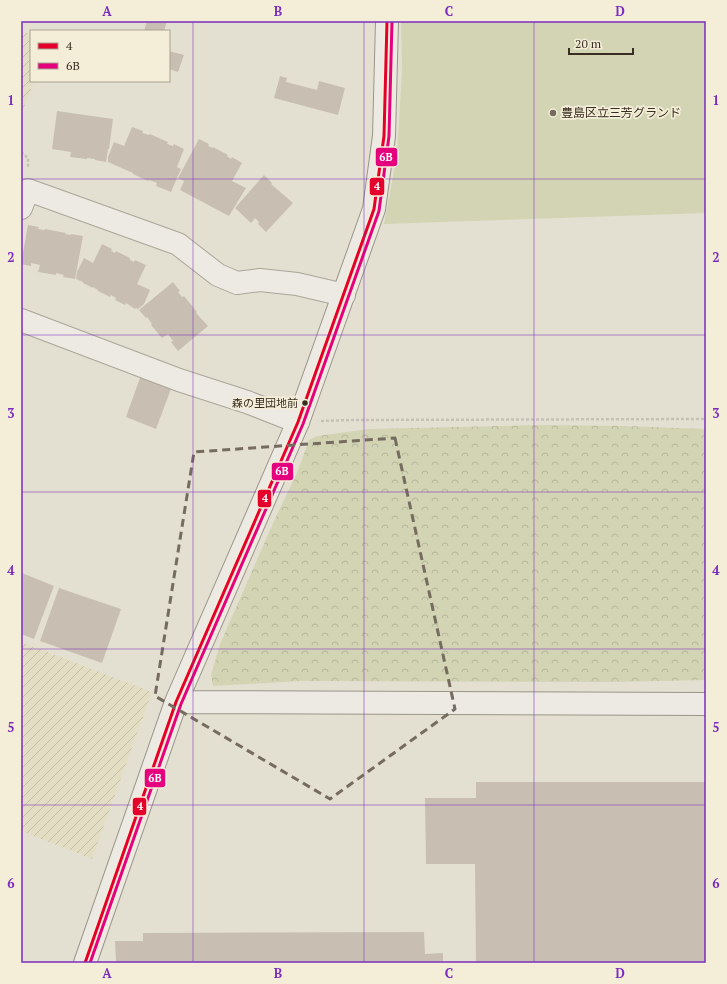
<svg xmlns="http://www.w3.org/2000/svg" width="727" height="984" viewBox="0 0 727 984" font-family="'PT Serif','Noto Sans JP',serif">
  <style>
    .farmland { fill: url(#farmland-furrows) }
    .green { fill: #d2d4b4 }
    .forest { fill: url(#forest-crowns) }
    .building { fill: #c8bfb2 }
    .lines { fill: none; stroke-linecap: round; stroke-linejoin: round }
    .street-casing { stroke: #aaa599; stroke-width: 24 }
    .secondary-casing { stroke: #9a958a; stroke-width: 24 }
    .path { stroke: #c5c1b9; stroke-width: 2.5; stroke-dasharray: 3 2; stroke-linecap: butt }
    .street { stroke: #eceae2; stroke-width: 22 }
    .secondary { stroke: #eceae2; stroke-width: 22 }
    .bus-1-casing { stroke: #f4eed9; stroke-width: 6 }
    .bus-2-casing { stroke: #f4eed9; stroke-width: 6 }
    .bus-1 { stroke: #e4002b; stroke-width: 3 }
    .bus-2 { stroke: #e5007d; stroke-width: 3 }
    .marked { fill: none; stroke: #756c5f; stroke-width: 3; stroke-dasharray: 8 5; stroke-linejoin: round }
    .grid { fill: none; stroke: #7b2cbf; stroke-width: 1; stroke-opacity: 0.55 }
    .poi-dot { fill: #756c5f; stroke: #f4eed9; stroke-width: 1.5 }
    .bus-dot { fill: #392e21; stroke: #f4eed9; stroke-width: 1.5 }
    .labels { text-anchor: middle; stroke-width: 3.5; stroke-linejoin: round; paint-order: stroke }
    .bus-label { font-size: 11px; fill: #392e21; stroke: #f4eed9; text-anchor: end }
    .poi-label { font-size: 12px; fill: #392e21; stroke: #f4eed9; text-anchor: start }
    .line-badge { stroke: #f4eed9; stroke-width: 1.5 }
    .badge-label { font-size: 11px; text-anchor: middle; font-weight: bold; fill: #fff }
    .neatline { fill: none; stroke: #7b2cbf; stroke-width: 1.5 }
    .grid-label { font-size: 13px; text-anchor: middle; font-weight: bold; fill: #7b2cbf }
  </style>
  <defs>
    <pattern id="farmland-furrows" width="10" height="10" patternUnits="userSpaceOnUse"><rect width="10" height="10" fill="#e3dec3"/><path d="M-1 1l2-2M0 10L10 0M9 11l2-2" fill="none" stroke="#c4bfa7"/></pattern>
    <pattern id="forest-crowns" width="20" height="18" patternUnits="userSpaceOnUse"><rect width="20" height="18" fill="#d2d4b4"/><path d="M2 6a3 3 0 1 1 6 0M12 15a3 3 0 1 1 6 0" fill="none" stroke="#b5b69a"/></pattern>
  </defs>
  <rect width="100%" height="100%" fill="#e4e0d1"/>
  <!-- farmland -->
  <path class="farmland" d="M21,31l10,3v47h3l-13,35z
    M21,642l131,50 -60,167 -71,-28z"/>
  <!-- green -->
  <path class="green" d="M401,21h305v192l-322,11 13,-69 5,-84z"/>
  <!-- forest -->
  <path class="forest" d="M544,425l81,1 81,3v251l-93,2 -312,-1 -88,5 -2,-11 9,-31 54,-123 23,-48 12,-33 8,-4 52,-7z"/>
  <!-- building -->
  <path class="building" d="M147,21h20l-3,10h-20z
    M169,51l15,4 -6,17 -9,-3z
    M280,76l7,2 -1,4 31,8 2,-9 26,7 -7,27 -64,-17z
    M57,111l56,8 -4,30h-1l-2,13 -11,-2v-1l-8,-1v1l-17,-2 1,-5 -19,-3z
    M132,127l11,4 -1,2 7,2 1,-1 18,8 -1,2 6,2 1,-2 10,5 -7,18 4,2 -10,23 -15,-6 1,-3 -8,-3 -1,1 -15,-7v-1l-25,-11v-5l6,-15 10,4z
    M199,139l10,5 -1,2 5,2v-1l15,8 -1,1 4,3 1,-2 10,6 -10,18 14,7 -17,28 -49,-26 4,-9 -6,-3z
    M264,175l8,8 -1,1 22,19 -27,29 -8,-8 1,-2 -4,-4 -4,5 -16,-15z
    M28,225l11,2 -1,2 7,1v-1l21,4 -1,1 6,1v-1l12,2 -8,43 -12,-2 1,-2 -8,-2v2l-18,-3 2,-7 -9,-2v3l-10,-2z
    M102,244l10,5 -1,2 4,2 1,-2 14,7v2l4,2 1,-2 11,5 -9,19 13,6 -6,14 -6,5 -2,-1 -1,1 -9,-6 -1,2 -10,-5 1,-2 -5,-3 -1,2 -12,-6v-1l-5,-3v1l-10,-5v-1l-7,-3 1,-7 7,-14 9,5z
    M173,282l7,9 -2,1 4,5 2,-1 13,16 -1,1 12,13 -30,25 -7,-9 2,-1 -5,-7 -6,4 -11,-13 1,-1 -5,-7 -1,1 -7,-8z
    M141,375l31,11 -16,43 -30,-12z
    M22,573l32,13 -20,53 -13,-5v-60z
    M59,588l62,21 -19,54 -62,-22z
    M476,782h230v181h-230l-1,-99h-49l-1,-66h51z
    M424,932l1,22 18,-1v10h-327l-1,-22h28v-8z"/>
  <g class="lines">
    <!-- street casing -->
    <g class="street-casing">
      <path id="street" d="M21,208l7,-18 150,54 40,31 19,8 23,-3 37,4 47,11
        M21,320l158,60 68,22 51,20"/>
    </g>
    <!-- secondary casing -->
    <g class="secondary-casing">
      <path id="secondary" d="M176,702l530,2
        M85,963l91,-261 122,-280 76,-213 10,-73 3,-115"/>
    </g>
    <!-- path -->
    <path class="path" d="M21,152l7,6v10
      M321,421l31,-1 354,-1"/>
    <!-- street -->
    <use href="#street" class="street"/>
    <!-- secondary -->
    <use href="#secondary" class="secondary"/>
    <!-- bus-1 casing -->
    <g class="bus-1-casing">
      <path id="bus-1" d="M85,963l91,-261 122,-280 76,-213 10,-73 3,-115"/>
    </g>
    <!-- bus-2 casing -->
    <g class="bus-2-casing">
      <path id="bus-2" d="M90,963l91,-259 122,-280 76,-213 10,-75 3,-115"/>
    </g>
    <!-- bus-1 -->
    <use href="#bus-1" class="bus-1"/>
    <!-- bus-2 -->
    <use href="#bus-2" class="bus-2"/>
  </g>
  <!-- marked area -->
  <path class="marked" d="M395,438l60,271 -125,90 -175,-103 39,-244z"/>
  <!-- grid -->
  <path class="grid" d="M193,21v942M364,21v942M534,21v942M21,179h685M21,335h685M21,492h685M21,649h685M21,805h685"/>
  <!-- markers -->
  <circle class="poi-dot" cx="553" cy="113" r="4"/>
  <circle class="bus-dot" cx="305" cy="403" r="3.5"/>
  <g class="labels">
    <!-- bus labels -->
    <g class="bus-label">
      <text x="298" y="407">森の里団地前</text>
    </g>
    <!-- poi labels -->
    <g class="poi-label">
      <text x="561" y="117">豊島区立三芳グランド</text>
    </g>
  </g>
  <g class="line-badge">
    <rect x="375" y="147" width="23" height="20" rx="4" fill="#e5007d"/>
    <rect x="369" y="177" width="16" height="19" rx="4" fill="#e4002b"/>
    <rect x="271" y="462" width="23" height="19" rx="4" fill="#e5007d"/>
    <rect x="257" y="489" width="15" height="19" rx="4" fill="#e4002b"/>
    <rect x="144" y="768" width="22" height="20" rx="4" fill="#e5007d"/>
    <rect x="132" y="797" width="15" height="19" rx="4" fill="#e4002b"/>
  </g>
  <g class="badge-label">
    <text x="386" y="161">6B</text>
    <text x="377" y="190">4</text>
    <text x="282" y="475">6B</text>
    <text x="265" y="502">4</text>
    <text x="155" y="782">6B</text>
    <text x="140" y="810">4</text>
  </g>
  <!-- border -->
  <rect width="727" height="984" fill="none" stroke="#f4eed9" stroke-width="44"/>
  <!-- legend -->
  <rect x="30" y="30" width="140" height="52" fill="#f4eed9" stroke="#a9a18f"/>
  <rect x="38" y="43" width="20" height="6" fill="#e4002b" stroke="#a9a18f"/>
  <text x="66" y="50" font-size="12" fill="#392e21">4</text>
  <rect x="38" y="63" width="20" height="6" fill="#e5007d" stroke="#a9a18f"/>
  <text x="66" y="70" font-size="12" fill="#392e21">6B</text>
  <!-- scale -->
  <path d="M569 48v6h64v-6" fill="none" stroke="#392e21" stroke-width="2"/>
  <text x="575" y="48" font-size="12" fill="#392e21" stroke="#f4eed9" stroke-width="3" paint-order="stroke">20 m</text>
  <rect x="22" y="22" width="683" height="940" class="neatline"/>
  <g class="grid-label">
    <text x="107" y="16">A</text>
    <text x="278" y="16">B</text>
    <text x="449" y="16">C</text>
    <text x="620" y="16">D</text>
    <text x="11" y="105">1</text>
    <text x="716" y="105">1</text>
    <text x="11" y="262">2</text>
    <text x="716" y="262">2</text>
    <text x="11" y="418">3</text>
    <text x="716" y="418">3</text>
    <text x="11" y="575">4</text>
    <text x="716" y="575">4</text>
    <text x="11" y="732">5</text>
    <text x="716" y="732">5</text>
    <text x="11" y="888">6</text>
    <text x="716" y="888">6</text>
    <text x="107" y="978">A</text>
    <text x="278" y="978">B</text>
    <text x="449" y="978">C</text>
    <text x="620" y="978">D</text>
  </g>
</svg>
